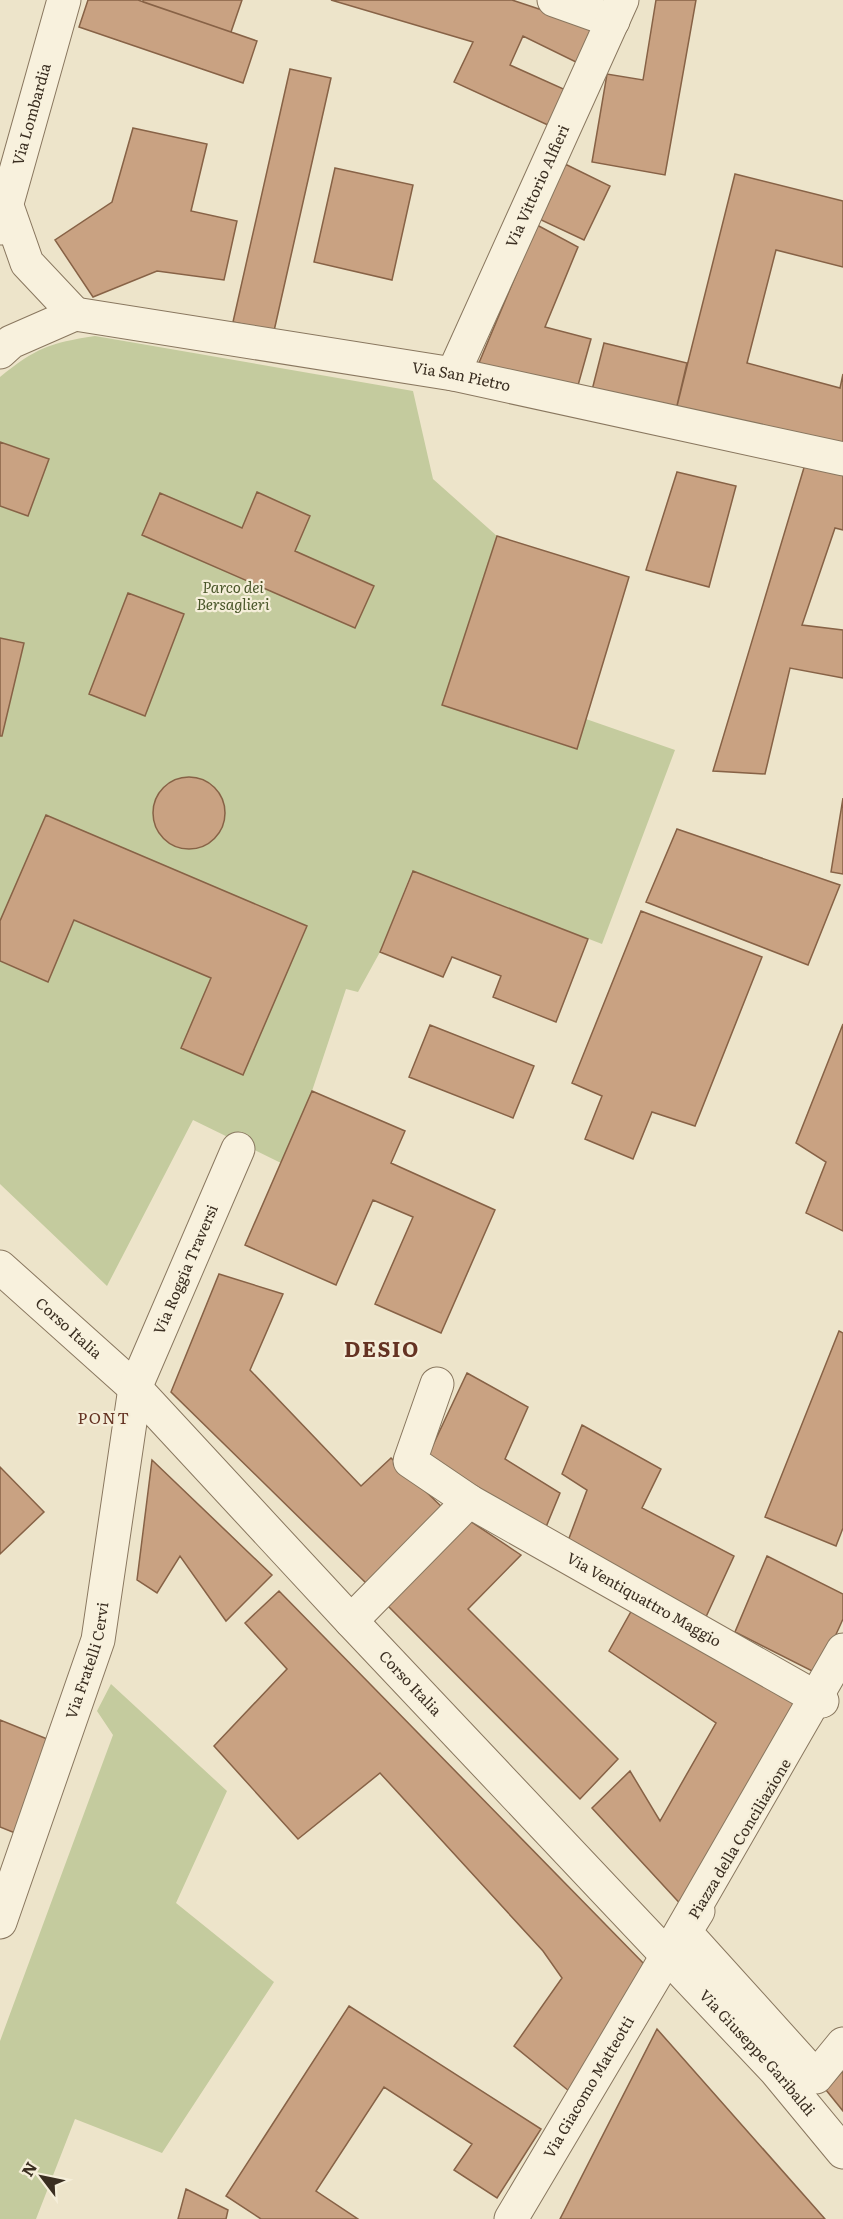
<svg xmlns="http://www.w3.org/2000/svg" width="843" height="2219" viewBox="0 0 843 2219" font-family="Literata,serif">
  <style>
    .green { fill: #c4cb9e }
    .building { fill: #c9a282; stroke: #876246; stroke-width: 1.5 }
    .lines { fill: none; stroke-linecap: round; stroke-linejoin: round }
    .minor-casing { stroke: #89775f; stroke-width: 35 }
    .minor { stroke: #f8f1dd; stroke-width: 33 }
    .labels { text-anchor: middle; stroke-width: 4.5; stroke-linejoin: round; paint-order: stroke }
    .street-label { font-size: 15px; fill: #3a2e21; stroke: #f5eed9 }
    .park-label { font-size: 15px; font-style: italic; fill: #495629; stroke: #f5eed9 }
    .neighbourhood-label { font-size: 16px; letter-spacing: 1.5px; fill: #653323; stroke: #f5eed9 }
    .district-label { font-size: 21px; font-weight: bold; letter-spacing: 1.5px; fill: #653323; stroke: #f5eed9 }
  </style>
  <rect width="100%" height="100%" fill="#ede4ca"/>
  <!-- green -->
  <path class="green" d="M95,336l318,55 20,88 64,57 -55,169 134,44 10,-30 89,31 -73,194 -190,-73 -32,81 -22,40 -12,-3 -34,102 -31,72 -88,-43 -86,166 -107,-102v-807c36,-29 49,-34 95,-41z
    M111,1684l116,107 -51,112 98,79 -112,171 -87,-34 -39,100h-36v-178l113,-306 -16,-24z"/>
  <!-- building -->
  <path class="building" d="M88,0h50l119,41 -14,42 -164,-56z
    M143,0h99l-11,32 -88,-30z
    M331,0h181l87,29 -17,36 -59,-29 -13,29 58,26 -18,35 -96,-44 19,-40z
    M656,0h40l-31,175 -73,-13 15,-88 36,6z
    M290,69l41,9 -57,253 -41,-9z
    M133,128l74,16 -16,67 46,10 -13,59 -67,-9 -64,26 -38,-57 57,-38z
    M565,164l45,22 -26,54 -45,-21z
    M335,168l78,17 -21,95 -78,-18z
    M735,174l108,27v66l-67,-17 -29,113 93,25 3,-14v78l-168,-38z
    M537,225l41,22 -33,80 46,12 -14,50 -101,-19z
    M604,343l83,20 -12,51 -84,-20z
    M0,442l49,17 -21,57 -28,-10z
    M806,461l37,8v61l-8,-2 -33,97 41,5v48l-53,-10 -25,106 -52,-3z
    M677,472l59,14 -27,101 -63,-17z
    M257,492l53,24 -15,35 79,35 -19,42 -213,-93 18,-42 82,35z
    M497,536l132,41 -52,172 -135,-44z
    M128,593l56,21 -39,102 -56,-22z
    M0,638l24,5 -22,93h-2z
    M153 813a36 36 0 1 1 72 0a36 36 0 1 1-72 0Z
    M843,798v76l-12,-2z
    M46,815l261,111 -64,149 -62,-27 30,-70 -137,-58 -26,62 -48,-21v-40z
    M677,829l163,56 -32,80 -162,-63z
    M413,871l175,68 -32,83 -63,-25 8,-21 -49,-19 -9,20 -63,-25z
    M641,911l121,46 -67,169 -43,-14 -19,47 -48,-20 17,-43 -30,-13z
    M843,1024v207l-37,-18 20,-51 -30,-19z
    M430,1025l104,41 -21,52 -104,-41z
    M312,1091l93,40 -14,32 104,47 -54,123 -66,-29 38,-87 -40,-17 -37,85 -91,-40z
    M219,1274l64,20 -33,76 111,116 30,-28 54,52 -77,75 -197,-193z
    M839,1331l4,2v195l-7,18 -71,-29z
    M467,1373l61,34 -23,52 55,34 -14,34 -121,-65z
    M582,1425l79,44 -19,39 92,48 -29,63 -137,-78 19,-51 -25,-16z
    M152,1460l120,115 -46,46 -46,-65 -23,37 -20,-13z
    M0,1467l44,45 -44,42z
    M467,1519l54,36 -53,54 150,150 -38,40 -197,-198z
    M767,1556l76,38v25l-25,55 -83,-42z
    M279,1591l371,379 -81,121 -55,-45 48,-68 -19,-27 -163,-178 -82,66 -84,-93 73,-77 -42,-46z
    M633,1608l174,95 -121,207 -94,-102 38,-37 30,50 56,-98 -107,-72z
    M0,1720l57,23 -32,94 -25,-10z
    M349,2006l192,123 -44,69 -43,-28 18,-26 -88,-57 -68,104 42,28h-97l-35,-23z
    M657,2029l168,190h-265z
    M843,2070v41l-17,-21z
    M186,2189l42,21 -2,9h-48z"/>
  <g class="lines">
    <!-- minor casing -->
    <g class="minor-casing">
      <g id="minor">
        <path d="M554,0l59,21"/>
        <path d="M7,206l20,57 48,51"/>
        <path id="s1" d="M0,228l64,-228"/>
        <path id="s2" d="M0,352l11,-10 64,-28 378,60 390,85"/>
        <path id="s3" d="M453,374l169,-374"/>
        <path id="s4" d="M0,1267l135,121 216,233 425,450 67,81"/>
        <path d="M437,1384l-27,77 59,40"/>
        <path id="s5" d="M351,1621l118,-120 353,200"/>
        <path d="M698,1911l-13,21 131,145 27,-33"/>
        <path id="s6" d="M0,1922l98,-282 37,-252 103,-239"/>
        <path id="s7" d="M511,2219l156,-263 176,-306"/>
      </g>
    </g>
    <!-- minor -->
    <use href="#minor" class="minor"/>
  </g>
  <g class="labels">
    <!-- street labels -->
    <g class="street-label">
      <text dy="5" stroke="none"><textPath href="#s1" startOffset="118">Via Lombardia</textPath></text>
      <text dy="5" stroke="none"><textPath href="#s3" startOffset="206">Via Vittorio Alfieri</textPath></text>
      <text dy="5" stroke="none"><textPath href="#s2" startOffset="476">Via San Pietro</textPath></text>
      <text dy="5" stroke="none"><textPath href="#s6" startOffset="682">Via Roggia Traversi</textPath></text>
      <text dy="5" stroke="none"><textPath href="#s4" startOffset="92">Corso Italia</textPath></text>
      <text dy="5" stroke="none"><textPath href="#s5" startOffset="369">Via Ventiquattro Maggio</textPath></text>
      <text dy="5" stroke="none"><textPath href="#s6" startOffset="276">Via Fratelli Cervi</textPath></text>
      <text dy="5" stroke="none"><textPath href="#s4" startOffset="585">Corso Italia</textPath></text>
      <text transform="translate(740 1839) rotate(-59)" y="5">Piazza della Conciliazione</text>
      <text dy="5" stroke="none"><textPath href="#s4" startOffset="1092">Via Giuseppe Garibaldi</textPath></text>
      <text dy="5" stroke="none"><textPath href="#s7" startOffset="153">Via Giacomo Matteotti</textPath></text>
    </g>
    <!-- park labels -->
    <g class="park-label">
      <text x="233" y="593">Parco dei<tspan x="233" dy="17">Bersaglieri</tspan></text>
    </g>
    <!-- neighbourhood labels -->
    <g class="neighbourhood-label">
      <text x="104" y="1424">PONT</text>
    </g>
    <!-- district labels -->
    <g class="district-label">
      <text x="382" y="1357">DESIO</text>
    </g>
  </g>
  <!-- north arrow -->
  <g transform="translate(42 2177) rotate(302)" stroke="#f5eed9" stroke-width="4.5" paint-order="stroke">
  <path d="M0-4.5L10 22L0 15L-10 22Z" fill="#3a2e21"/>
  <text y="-9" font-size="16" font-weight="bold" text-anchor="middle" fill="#3a2e21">N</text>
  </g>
</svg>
